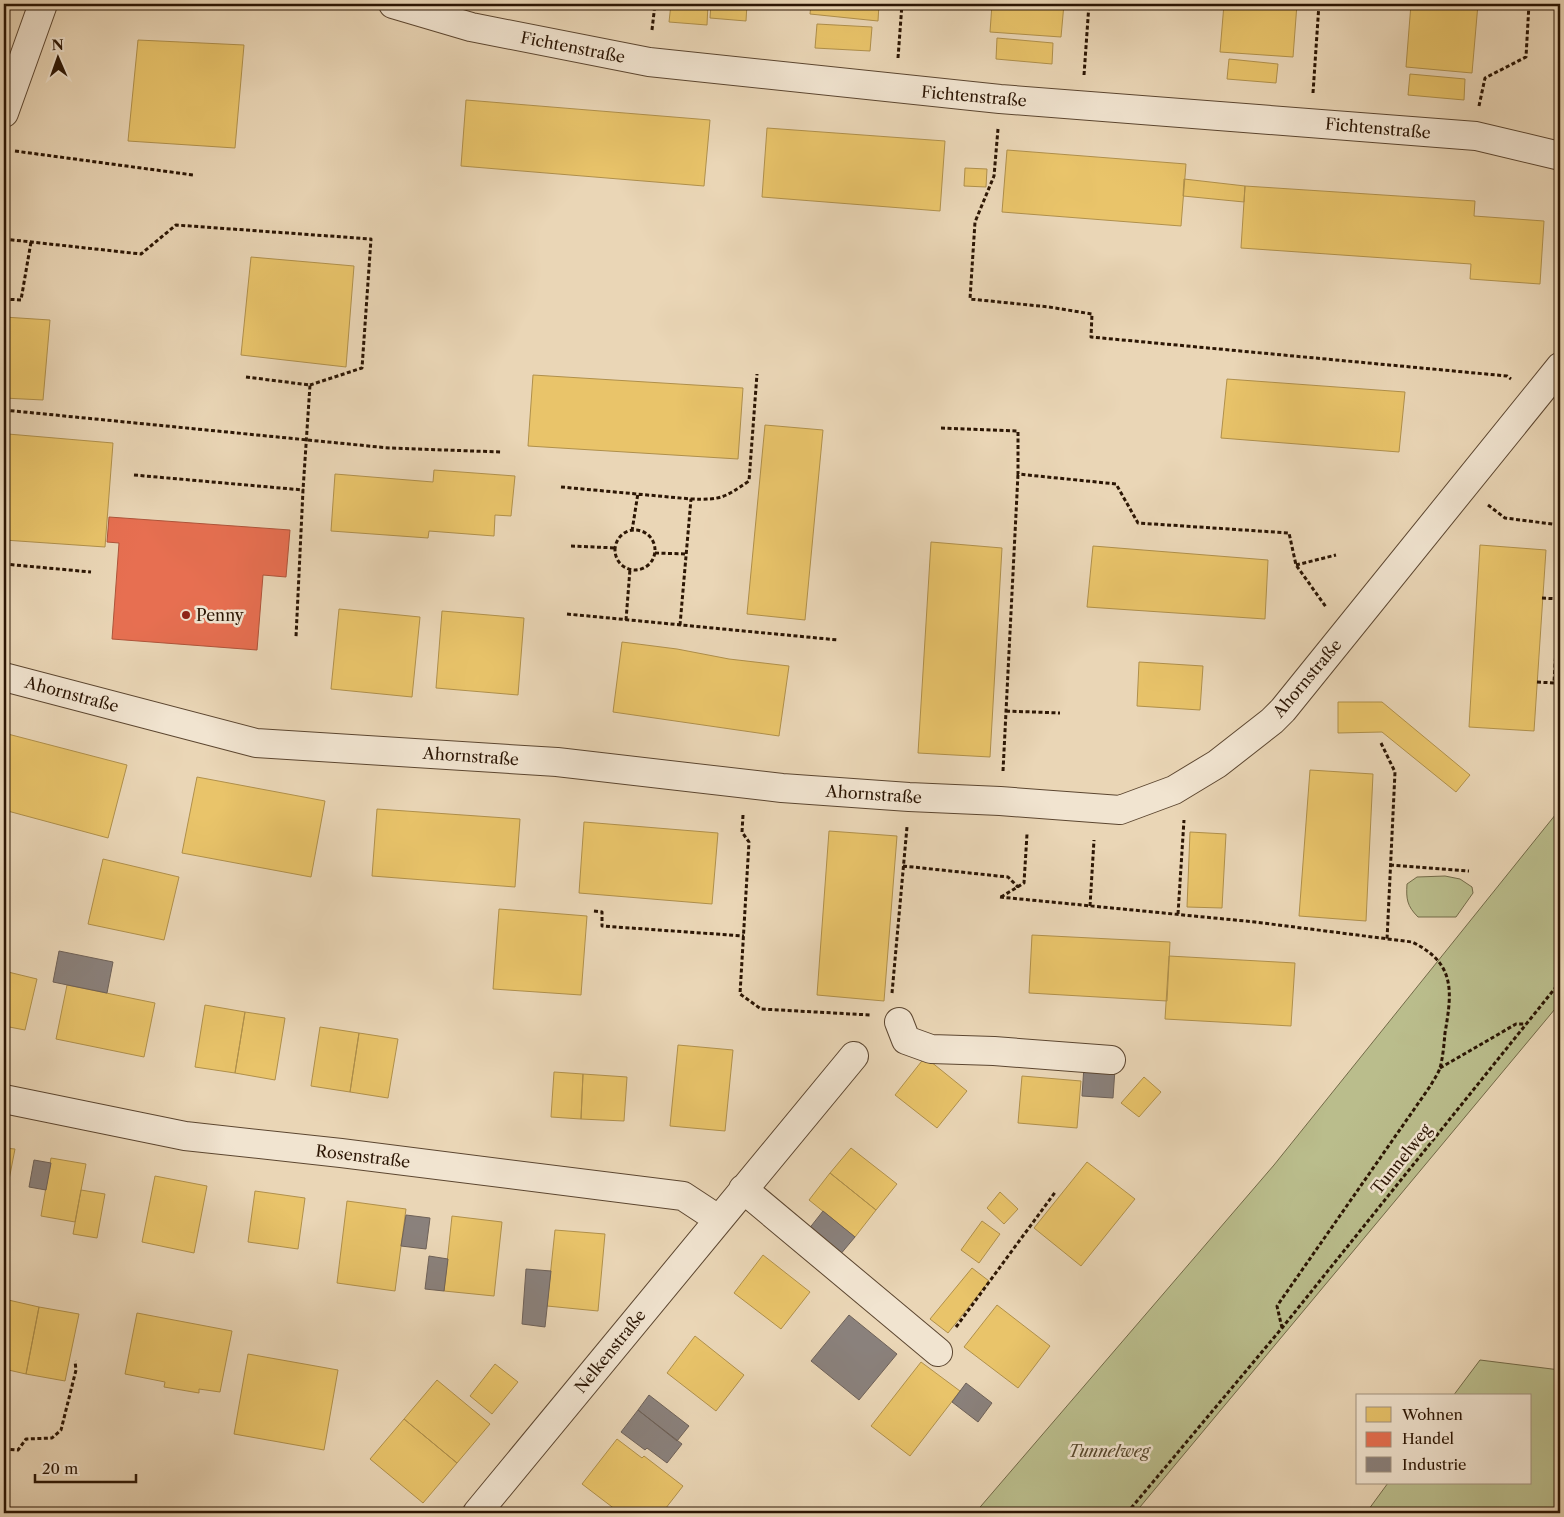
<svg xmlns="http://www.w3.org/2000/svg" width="1564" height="1517" viewBox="0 0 1564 1517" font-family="'Libre Caslon Text',serif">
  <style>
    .green { fill: #babd8c; stroke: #736a48 }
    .homes { fill: #e9c46a; stroke: #b0904b }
    .shops { fill: #e76f51; stroke: #af543a }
    .industry { fill: #8a817c; stroke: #6e6158 }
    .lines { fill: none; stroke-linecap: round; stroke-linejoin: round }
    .minor-casing { stroke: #5c4630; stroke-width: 30 }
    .path { stroke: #2c1604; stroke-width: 3; stroke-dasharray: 4 2.5; stroke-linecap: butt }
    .minor { stroke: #f1e4d0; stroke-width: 28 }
    .poi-dot { fill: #8f2418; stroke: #f1e4d0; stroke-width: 2 }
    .labels { text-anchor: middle; stroke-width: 5; stroke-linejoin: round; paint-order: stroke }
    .street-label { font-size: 16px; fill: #2c1604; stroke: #f1e4d0 }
    .poi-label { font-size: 16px; fill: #2c1604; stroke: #f1e4d0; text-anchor: start }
    .park-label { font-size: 16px; font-style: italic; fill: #57482d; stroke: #f1e4d0 }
  </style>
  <rect width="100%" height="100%" fill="#ead6b6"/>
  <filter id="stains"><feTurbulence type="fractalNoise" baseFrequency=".004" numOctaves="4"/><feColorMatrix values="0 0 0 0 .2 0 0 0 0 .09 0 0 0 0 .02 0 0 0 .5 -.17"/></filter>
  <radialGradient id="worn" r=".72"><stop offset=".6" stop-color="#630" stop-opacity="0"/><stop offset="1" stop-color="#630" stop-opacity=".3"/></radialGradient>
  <!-- green -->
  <path class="green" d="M1560,809v194l-425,510h-160l299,-348z
    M1445,876l15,3 12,8 1,6 -17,24h-38c-11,-11 -12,-18 -11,-33l10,-7z
    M1480,1360l80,10v143h-194l22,-30h142v-87h-77z"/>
  <!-- homes -->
  <path class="homes" d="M612,4h34v3z
    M671,4h37l-1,21 -38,-3z
    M711,4h36l-1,17 -36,-3z
    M811,4h68l-1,17 -68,-7z
    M992,4h72l-3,33 -71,-5z
    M1224,4h73l-4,53 -73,-5z
    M1411,4h67l-6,69 -66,-6z
    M817,24l55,3 -2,24 -55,-3z
    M997,38l56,5 -1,21 -56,-5z
    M138,40l106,5 -9,103 -107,-7z
    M1229,59l49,5 -2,19 -49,-4z
    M1410,74l55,5 -1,21 -56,-5z
    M466,100l244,20 -6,66 -243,-20z
    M767,128l178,13 -5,70 -178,-14z
    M1007,150l179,14 -5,62 -179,-14z
    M965,168l22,1 -1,18 -22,-1z
    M1184,179l61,7 -1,16 -61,-6z
    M1245,186l230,15 -1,15 70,5 -4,63 -70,-5 1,-15 -230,-16z
    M251,257l103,9 -8,101 -105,-12z
    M4,317l46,3 -7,80 -39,-2z
    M533,375l210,13 -5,71 -210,-13z
    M1227,379l178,13 -6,60 -178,-14z
    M765,425l58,5 -18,190 -58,-6z
    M8,434l105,9 -8,104 -101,-7v-52z
    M434,470l81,6 -4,40 -16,-1 -1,21 -65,-5 -1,7 -97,-7 4,-57 98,8z
    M931,542l71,6 -12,209 -72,-4z
    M1480,545l66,5 -12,181 -65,-4z
    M1093,546l175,14 -3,59 -178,-12z
    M339,609l81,8 -8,80 -81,-8z
    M442,611l82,7 -6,77 -82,-7z
    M622,642l55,7 52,10 60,7 -10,70 -166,-24z
    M1139,662l64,4 -3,44 -63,-4z
    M1338,702h44l88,73 -14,17 -74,-60 -44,1z
    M4,733l123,32 -19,73 -104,-28z
    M1310,770l63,4 -7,147 -67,-5z
    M197,777l128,24 -14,76 -129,-24z
    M377,809l143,10 -5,68 -143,-11z
    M584,822l134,11 -6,71 -133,-11z
    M829,831l68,5 -13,165 -67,-6z
    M1190,832l36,2 -4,74 -35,-1z
    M103,859l76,18 -15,63 -76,-16z
    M499,909l88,7 -6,79 -88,-6z
    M1032,935l138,7 -3,59 -138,-8z
    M1169,956l126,7 -4,63 -126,-7z
    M4,971l33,8 -12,51 -21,-4z
    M67,985l88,18 -11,54 -88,-18z
    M205,1005l40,7 -10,61 -40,-6z
    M245,1012l40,6 -10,62 -40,-7z
    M320,1027l39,6 -9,59 -39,-6z
    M359,1033l39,6 -10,59 -38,-6z
    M678,1045l55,5 -8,81 -55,-5z
    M925,1057l42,34 -30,37 -42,-33z
    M554,1072l29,2 -2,45 -30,-2z
    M583,1074l44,3 -3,44 -43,-2z
    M1022,1076l59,5 -4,47 -59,-5z
    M1144,1077l17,15 -22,25 -18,-14z
    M4,1148l11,1 -8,41 -3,-1z
    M851,1148l46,36 -21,26 -46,-37z
    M51,1158l35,6 -11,58 -34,-6z
    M1087,1162l48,37 -54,67 -47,-38z
    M830,1173l46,37 -21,27 -46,-37z
    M155,1176l52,10 -13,67 -52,-11z
    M81,1190l24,4 -8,44 -24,-4z
    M255,1191l50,7 -7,51 -50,-7z
    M1000,1192l18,17 -14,15 -17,-16z
    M347,1201l59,8 -11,82 -58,-8z
    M452,1216l50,6 -8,74 -50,-5z
    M982,1221l18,13 -21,29 -18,-13z
    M555,1230l50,4 -7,77 -51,-5z
    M763,1255l47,37 -29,37 -47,-36z
    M972,1268l17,13 -41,52 -18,-14z
    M4,1299l35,8 -13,67 -22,-5z
    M997,1305l53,41 -32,42 -54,-41z
    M39,1307l40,7 -14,67 -39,-7z
    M137,1313l95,18 -12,61 -21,-3v4l-35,-6 1,-5 -40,-8z
    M695,1336l49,39 -28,36 -49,-38z
    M248,1354l90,16 -14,80 -90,-16z
    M921,1362l39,29 -50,65 -39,-30z
    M495,1364l23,18 -26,32 -22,-18z
    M437,1380l53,44 -33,39 -53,-44z
    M404,1419l53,44 -34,40 -53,-44z
    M617,1439l25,19 2,-2 39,30 -21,27h-42l-38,-29z"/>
  <!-- shops -->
  <path class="shops" d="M109,517l181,13 -4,47 -23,-2 -6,75 -145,-11 7,-96 -12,-1z"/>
  <!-- industry -->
  <path class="industry" d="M59,951l54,11 -6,31 -54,-11z
    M1084,1066l31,3 -2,29 -31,-2z
    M34,1160l17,3 -5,27 -17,-3z
    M823,1211l32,26 -16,19 -31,-26z
    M406,1215l24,3 -4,31 -25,-3z
    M429,1256l19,3 -4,32 -19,-2z
    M526,1269l25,2 -6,56 -23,-3z
    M849,1315l48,39 -38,46 -48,-39z
    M966,1383l26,20 -14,19 -26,-20z
    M649,1395l40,31 -12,15 -39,-31z
    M638,1410l44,34 -15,19 -20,-15 -2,2 -24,-18z"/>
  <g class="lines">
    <!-- minor casing -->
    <g class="minor-casing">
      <path id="minor" d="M393,4l78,23 178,35 351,37 476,37 84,20
        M4,113l39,-109
        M4,677l252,66 301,19 225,26 127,9 91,4 120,9 54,-20 43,-26 55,-43 11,-11 277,-343
        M899,1022l7,18 25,9 63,2 117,9
        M4,1099l181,37 156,17 342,43 35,23
        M743,1189l195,163
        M477,1513l377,-457"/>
    </g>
    <!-- path -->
    <path class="path" d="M652,30l3,-26
      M898,58l4,-54
      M1084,75l5,-71
      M1313,93l6,-89
      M1479,106l6,-28 41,-21 3,-53
      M998,129l-4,47 -19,46 -5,77 79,8 43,7 -1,23 416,39 4,3
      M15,151l178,24
      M4,239l137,15 35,-29 195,14 -9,129 -52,17
      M4,299l17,1 10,-58
      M246,377l64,8 -7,105
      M4,410l385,38 112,4
      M941,428l77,3v43l98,10 22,39 151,10 7,32 30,42
      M134,475l169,15 -7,147
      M561,487l130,12c30,1 33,-1 58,-18l8,-107
      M1488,505l17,13 55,7
      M615 550a20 20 0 1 1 40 0a20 20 0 1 1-40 0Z
      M632,531l6,-38
      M571,546l45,2
      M655,553l32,1
      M4,564l87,8
      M1296,565l40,-10
      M1542,598l17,1 1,-25
      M567,614l271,26
      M626,620l4,-51
      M680,625l11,-126
      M1537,682l17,1 5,-84
      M1006,711l54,2
      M1381,743l14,29 -8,168
      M1003,771l15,-297
      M743,815l-1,17 7,10 -9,152 21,15 109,6
      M1390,865l79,6
      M903,866l105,11 10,10
      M1000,897l255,25 157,20c44,21 40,50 33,91 -1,11 -2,24 -5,35 -2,6 -6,11 -9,17l-154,221 5,22
      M1001,897l23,-14 3,-49
      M1090,906l4,-66
      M594,911l8,1v14l142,10
      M1178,914l6,-94
      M892,993l15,-166
      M1440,1068l76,-44h10
      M956,1327l100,-136
      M4,1449l14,1 8,-11 26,-1 9,-8 15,-60 -1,-9
      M1127,1513l155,-185 278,-346"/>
    <!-- minor -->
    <use href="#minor" class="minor"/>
  </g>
  <!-- markers -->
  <circle class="poi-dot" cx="186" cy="615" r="5"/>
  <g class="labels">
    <!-- street labels -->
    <g class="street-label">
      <text transform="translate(573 47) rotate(11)" y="6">Fichtenstraße</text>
      <text transform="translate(974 96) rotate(5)" y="6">Fichtenstraße</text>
      <text transform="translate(1378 128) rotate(5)" y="6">Fichtenstraße</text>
      <text transform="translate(1307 678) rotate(-50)" y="6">Ahornstraße</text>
      <text transform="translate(72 694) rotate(15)" y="6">Ahornstraße</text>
      <text transform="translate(471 756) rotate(4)" y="6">Ahornstraße</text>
      <text transform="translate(874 794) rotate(4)" y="6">Ahornstraße</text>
      <text transform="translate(363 1156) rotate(7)" y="6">Rosenstraße</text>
      <text transform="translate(1401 1159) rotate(-51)" y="6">Tunnelweg</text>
      <text transform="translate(610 1351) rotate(-51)" y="6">Nelkenstraße</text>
    </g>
    <!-- poi labels -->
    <g class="poi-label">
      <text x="196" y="621">Penny</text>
    </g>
    <!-- park labels -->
    <g class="park-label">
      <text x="1109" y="1457">Tunnelweg</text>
    </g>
  </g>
  <!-- margin -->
  <rect width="1564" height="1517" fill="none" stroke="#ead6b6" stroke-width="20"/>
  <rect x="5" y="5" width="1554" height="1507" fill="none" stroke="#2c1604" stroke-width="2.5"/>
  <rect x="10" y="10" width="1544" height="1497" fill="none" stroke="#2c1604"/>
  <!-- legend -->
  <rect x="1356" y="1394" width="175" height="90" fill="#f1e4d0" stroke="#a2927e"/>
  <rect x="1366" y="1407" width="25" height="15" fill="#e9c46a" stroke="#a2927e"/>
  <text x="1402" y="1420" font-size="15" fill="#2c1604">Wohnen</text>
  <rect x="1366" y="1432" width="25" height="15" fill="#e76f51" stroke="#a2927e"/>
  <text x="1402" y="1444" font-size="15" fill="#2c1604">Handel</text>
  <rect x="1366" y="1457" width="25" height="15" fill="#8a817c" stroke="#a2927e"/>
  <text x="1402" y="1470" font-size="15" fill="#2c1604">Industrie</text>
  <!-- north arrow -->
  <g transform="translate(58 58) rotate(358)" stroke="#f1e4d0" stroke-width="4" paint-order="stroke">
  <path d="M0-4L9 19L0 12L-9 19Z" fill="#2c1604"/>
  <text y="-8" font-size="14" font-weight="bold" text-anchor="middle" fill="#2c1604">N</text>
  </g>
  <!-- scale -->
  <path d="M35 1474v8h101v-8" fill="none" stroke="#2c1604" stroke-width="2.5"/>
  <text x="42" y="1474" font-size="15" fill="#2c1604" stroke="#f1e4d0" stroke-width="4" paint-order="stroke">20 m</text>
  <rect width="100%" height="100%" filter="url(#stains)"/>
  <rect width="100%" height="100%" fill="url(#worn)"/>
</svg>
